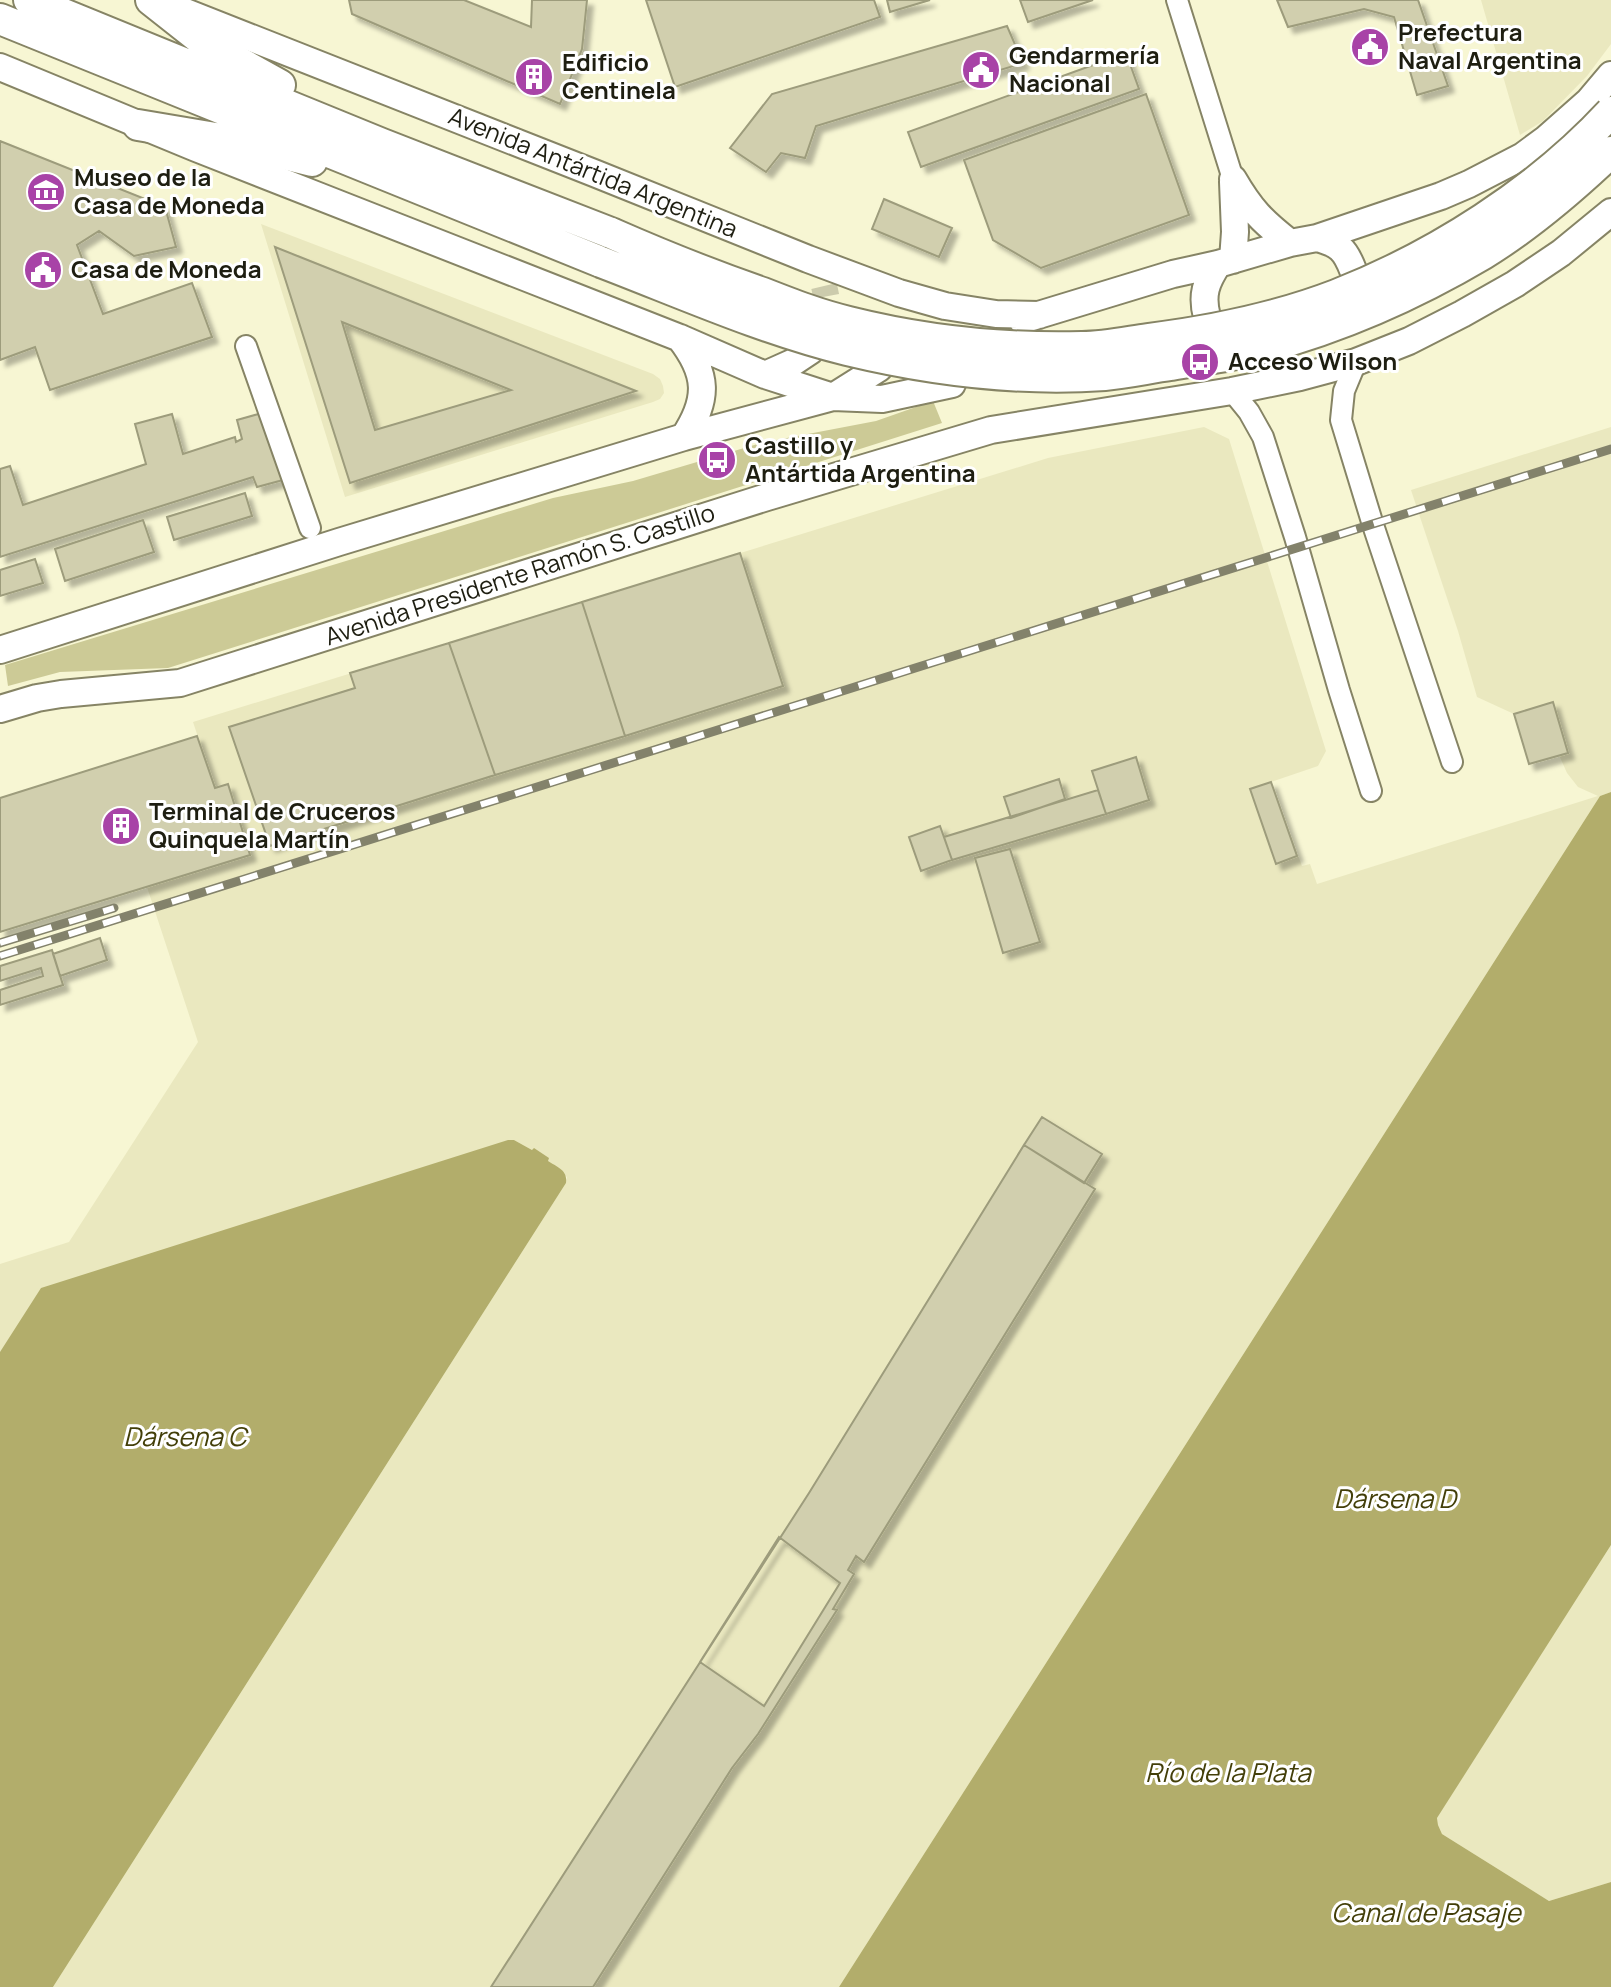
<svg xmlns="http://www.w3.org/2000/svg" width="1611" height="1987" viewBox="0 0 1611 1987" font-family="Manrope,sans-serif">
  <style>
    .built { fill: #eae8bf }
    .green { fill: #ccca96 }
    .water { fill: #b2ad6b }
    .building { fill: #d1cfae; stroke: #9d9c7c; stroke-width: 2; fill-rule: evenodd; filter: url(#shadow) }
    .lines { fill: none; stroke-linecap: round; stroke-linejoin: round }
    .major-tunnel { stroke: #cccbac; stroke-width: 26; stroke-dasharray: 26 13; stroke-linecap: butt }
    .minor-casing { stroke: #868465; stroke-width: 24 }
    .major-casing { stroke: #868465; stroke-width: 30 }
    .highway-casing { stroke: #868465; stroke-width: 34 }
    .minor { stroke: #fff; stroke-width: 20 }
    .major { stroke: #fff; stroke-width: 26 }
    .highway { stroke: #fff; stroke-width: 30 }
    .rail-casing { stroke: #83826b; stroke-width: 9 }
    .rail { stroke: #fff; stroke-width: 6; stroke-dasharray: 18; stroke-linecap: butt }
    .highway-bridge-casing { stroke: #868465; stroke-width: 34; stroke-linecap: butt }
    .highway-bridge { stroke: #fff; stroke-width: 30 }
    .labels { text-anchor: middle; stroke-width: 6; stroke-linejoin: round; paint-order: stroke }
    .poi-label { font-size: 24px; font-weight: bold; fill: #1e1e11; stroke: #fff; text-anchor: start }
    .street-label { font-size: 24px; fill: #1e1e11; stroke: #fff }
    .water-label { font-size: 26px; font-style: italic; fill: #433f09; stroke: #fff }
  </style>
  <defs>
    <filter id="shadow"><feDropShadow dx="6" dy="6" stdDeviation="2" flood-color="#0004"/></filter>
  </defs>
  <rect width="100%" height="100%" fill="#f7f6d3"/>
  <!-- built -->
  <path class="built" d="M1481,0h130v44l-24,32 -44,45 -23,14z
    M261,224l392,150 7,5 3,7 1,7 -4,6 -7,3 -308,95z
    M1204,427l25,12 97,312 -8,15 -47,16 31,84 8,-2 7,20 281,-88 -20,-9 -11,-14 -8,-18 -10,3 -15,-50 -20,6 -37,-17 -19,-66 -47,-141 200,-63v365l-11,4 -761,1191h-786l513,-804 1,-6 -35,-27 -18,-10 -514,212v-88l69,-22 129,-200 -51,-155 81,-103 -13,4 -22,-66 855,-264z
    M1611,1545v337l-62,19 -107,-67 -4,-9 -1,-8z"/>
  <!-- green -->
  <path class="green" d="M933,401l9,22 -774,245 -108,4 -52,14 -3,-21 548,-167 80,-17 128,-38 115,-22z"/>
  <!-- water -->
  <path class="water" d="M1611,792v753l-174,273 1,7 4,9 107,67 62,-19v105h-772l761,-1191z
    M508,1140h6l18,10 2,-2 15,10 -1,3c9,6 20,9 18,22l-513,804h-53v-635l41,-64z"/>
  <!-- building -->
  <path class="building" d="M349,0h115l67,27 1,-27h55l-5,49 -22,55 -208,-90z
    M646,0h228l6,17 -205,70z
    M887,0h43l-40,12z
    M1020,0h73l-65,22z
    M1277,0h141l30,86 -31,9 -23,-78 -30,-8 -76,18z
    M1007,26l16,37 -207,63 -11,32 -24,-5 -15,19 -36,-24 42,-54z
    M1126,53l13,36 -218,78 -13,-35z
    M1146,94l43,121 -148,53 -48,-28 -29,-80z
    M0,141l165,66 11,40 -42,9 -35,-25 -22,14 26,69 89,-31 20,54 -162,53 -15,-43 -35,13z
    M884,199l68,29 -13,29 -67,-28z
    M275,247l361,144 -286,92zM342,322l169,68 -136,40z
    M262,413l21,67 -26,7 -4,-10 -253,80v-88l10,-3 13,39 123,-41 -11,-40 37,-10 11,40 52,-17 1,5 6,-3 -5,-19z
    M245,493l7,23 -78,24 -7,-23z
    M143,520l11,32 -89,29 -10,-32z
    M740,553l43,133 -158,50 -43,-134z
    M35,559l8,24 -43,13v-26z
    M582,602l43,134 -130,39 -46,-132z
    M449,643l46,132 -225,71 -41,-119 126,-39 -5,-15z
    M1553,702l15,51 -39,11 -15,-50z
    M197,736l18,52 13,-4 22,71 -250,77v-134z
    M1136,757l13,43 -43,14 -14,-43z
    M1059,779l6,20 -54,19 -7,-21z
    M1271,782l26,74 -21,8 -26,-75z
    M1098,790l8,24 -154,46 -8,-23z
    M940,826l12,34 -31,11 -12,-34z
    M1010,849l30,93 -37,11 -28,-95z
    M100,938l7,22 -47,16 -7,-22z
    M52,950l11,35 -63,20v-15l43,-14 -2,-8 -41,13v-15z
    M1042,1117l60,37 -18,29 -60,-38z
    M1024,1145l71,44 -231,373 -8,-6 -8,14 6,4 -21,35 4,1 -79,124 -26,34 -139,219h-102l318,-494z
    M779,1537l61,46 -76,123 -64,-44z"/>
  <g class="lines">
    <!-- major-tunnel -->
    <path class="major-tunnel" d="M821,334c10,-15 7,-31 3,-48"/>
    <!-- minor casing -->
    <g class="minor-casing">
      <path id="minor" d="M1177,0l56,179
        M246,346l64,182
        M1356,362l-12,29 -3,29 32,105 79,237
        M1232,391l17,21 14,25 32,100 44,153 32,101"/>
    </g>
    <!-- major casing -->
    <g class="major-casing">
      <path id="major" d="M165,4l429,169 214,86 91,34 46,13 51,8 43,1
        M0,67l196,81 484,190 85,37 68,22 49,2 70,-15
        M1233,179c18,31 29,42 57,64
        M1317,238c22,6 28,11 36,32
        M1233,260l2,-28 -2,-50
        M1207,317c-6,-22 -1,-35 11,-53
        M1022,320l151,-46 45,-10 72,-21 27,-5 124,-42 28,-12 54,-28 23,-17 43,-38 22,-26
        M680,338c28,36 29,61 4,99
        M765,375l27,-12 18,-12
        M0,650l339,-108 345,-105 149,-40 46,-29
        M0,709l37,-11 24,-4 119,-11 587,-186 224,-67 241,-39 68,-14 56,-15 53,-21 53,-27 53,-30 46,-31 50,-41"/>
    </g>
    <!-- highway casing -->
    <g class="highway-casing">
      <path id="highway" d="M29,0l353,144 229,89
        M151,0l57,45 72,40
        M0,19l601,243
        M138,125l89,15 85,21"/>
    </g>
    <!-- minor -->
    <use href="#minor" class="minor"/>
    <!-- major -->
    <use href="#major" class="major"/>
    <!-- highway -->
    <use href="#highway" class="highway"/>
    <!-- rail casing -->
    <g class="rail-casing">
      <path id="rail" d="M0,943l114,-35
        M0,956l1611,-507"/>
    </g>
    <!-- rail -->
    <use href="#rail" class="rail"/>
    <!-- highway-bridge casing -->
    <g class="highway-bridge-casing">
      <path id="highway-bridge" d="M611,233c50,22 100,42 152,60 28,11 56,22 86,29 76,19 155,27 233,25 22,0 45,-5 66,-8 64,-8 128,-21 188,-44 100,-39 202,-104 275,-183
        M601,262c81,31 161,67 246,88 83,20 172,31 258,25 22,-2 44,-7 66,-10 28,-5 56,-8 84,-15 79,-20 157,-54 228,-96 46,-28 89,-65 128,-102"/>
    </g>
    <!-- highway-bridge -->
    <use href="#highway-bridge" class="highway-bridge"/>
  </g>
  <!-- icons -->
  <defs>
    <g id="civic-disc" transform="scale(2)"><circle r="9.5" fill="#a843a7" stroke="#fff"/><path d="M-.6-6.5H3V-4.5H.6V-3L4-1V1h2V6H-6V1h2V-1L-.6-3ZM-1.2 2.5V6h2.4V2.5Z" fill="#fff"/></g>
    <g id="building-disc" transform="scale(2)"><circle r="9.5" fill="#a843a7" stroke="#fff"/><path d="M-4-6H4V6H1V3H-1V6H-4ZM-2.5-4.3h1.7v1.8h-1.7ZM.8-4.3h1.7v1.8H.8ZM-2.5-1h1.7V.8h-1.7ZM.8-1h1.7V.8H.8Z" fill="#fff"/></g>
    <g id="museum-disc" transform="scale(2)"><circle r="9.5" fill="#a843a7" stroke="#fff"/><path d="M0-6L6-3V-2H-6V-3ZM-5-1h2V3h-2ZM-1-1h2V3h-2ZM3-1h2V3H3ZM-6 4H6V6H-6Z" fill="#fff"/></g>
    <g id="bus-disc" transform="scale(2)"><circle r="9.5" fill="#a843a7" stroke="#fff"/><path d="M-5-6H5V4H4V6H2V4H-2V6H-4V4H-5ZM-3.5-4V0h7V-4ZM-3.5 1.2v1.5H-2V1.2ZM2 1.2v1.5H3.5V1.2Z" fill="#fff"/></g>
  </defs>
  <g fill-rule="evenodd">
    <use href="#civic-disc" x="1370" y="47"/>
    <use href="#civic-disc" x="981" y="70"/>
    <use href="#building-disc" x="534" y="77"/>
    <use href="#museum-disc" x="46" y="192"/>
    <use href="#civic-disc" x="43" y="270"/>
    <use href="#bus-disc" x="1200" y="362"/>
    <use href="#bus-disc" x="717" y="460"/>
    <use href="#building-disc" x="121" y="826"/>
  </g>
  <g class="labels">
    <!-- poi labels -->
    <g class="poi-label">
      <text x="1398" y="41">Prefectura<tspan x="1398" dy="28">Naval Argentina</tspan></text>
      <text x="1009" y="64">Gendarmería<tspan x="1009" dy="28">Nacional</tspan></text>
      <text x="562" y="71">Edificio<tspan x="562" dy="28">Centinela</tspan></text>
      <text x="74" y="186">Museo de la<tspan x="74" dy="28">Casa de Moneda</tspan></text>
      <text x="71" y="278">Casa de Moneda</text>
      <text x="1228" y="370">Acceso Wilson</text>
      <text x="745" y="454">Castillo y<tspan x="745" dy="28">Antártida Argentina</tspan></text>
      <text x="149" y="820">Terminal de Cruceros<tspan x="149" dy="28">Quinquela Martín</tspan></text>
    </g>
    <!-- street labels -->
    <g class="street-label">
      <text transform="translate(593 173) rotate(22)" y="8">Avenida Antártida Argentina</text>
      <text transform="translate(520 575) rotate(-18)" y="8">Avenida Presidente Ramón S. Castillo</text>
    </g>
    <!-- water labels -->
    <g class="water-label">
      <text x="185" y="1446">Dársena C</text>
      <text x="1395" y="1508">Dársena D</text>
      <text x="1228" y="1782">Río de la Plata</text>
      <text x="1426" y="1922">Canal de Pasaje</text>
    </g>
  </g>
</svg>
